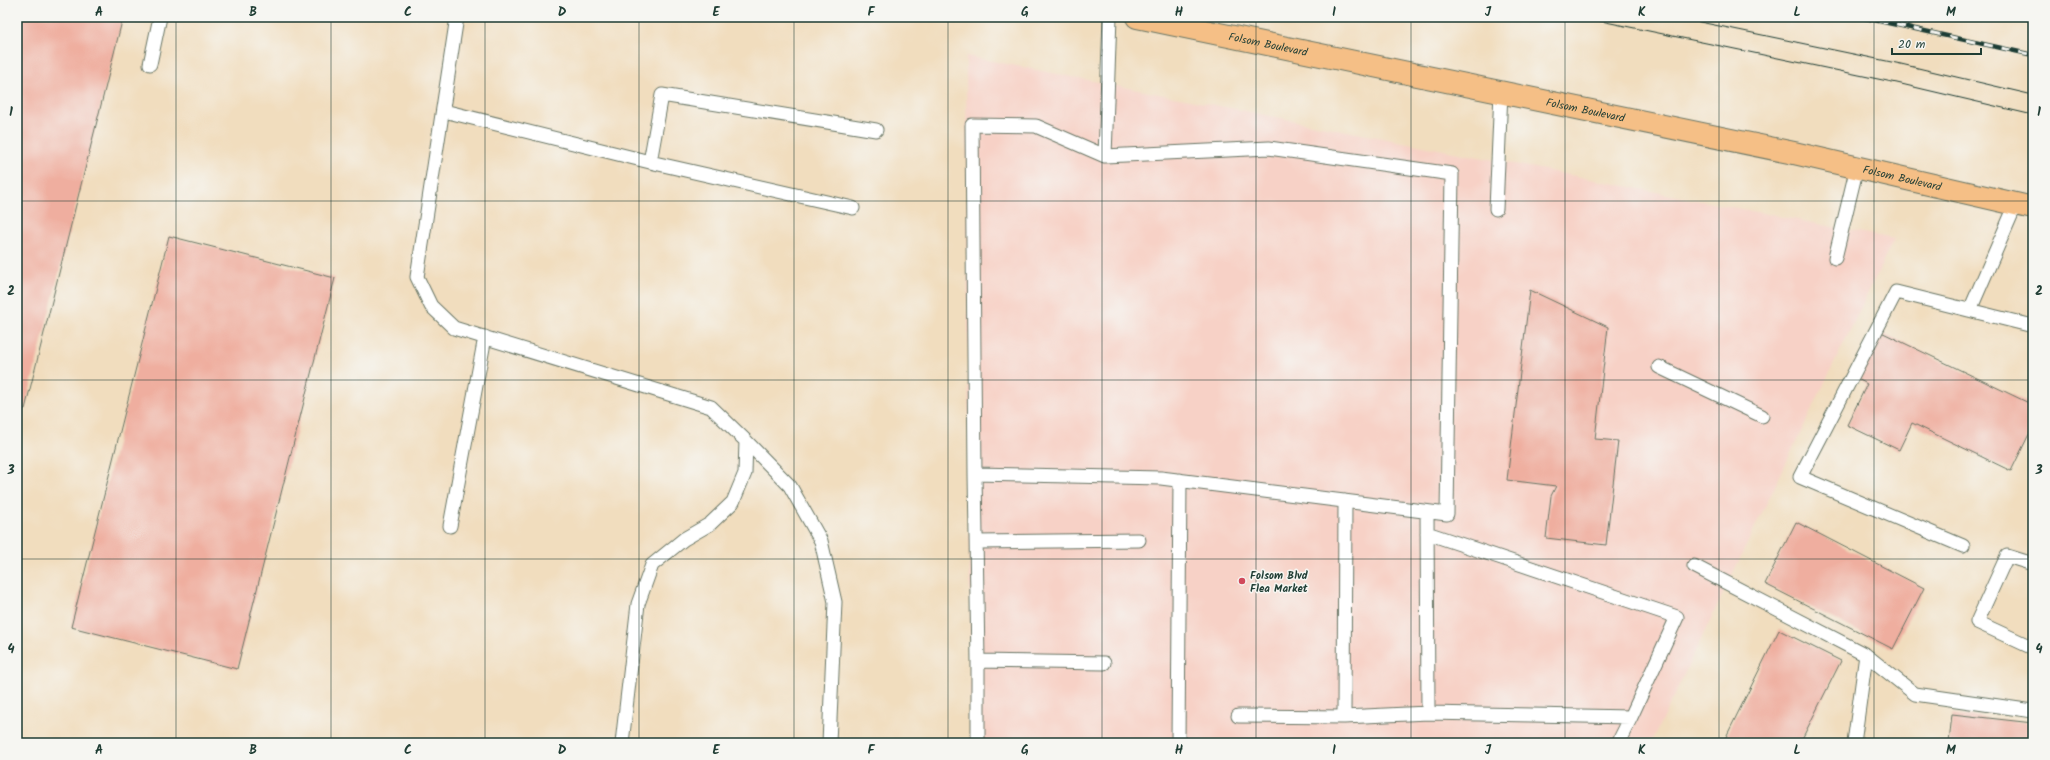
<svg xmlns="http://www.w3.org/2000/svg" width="2050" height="760" viewBox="0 0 2050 760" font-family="Kalam,sans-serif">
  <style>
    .built { fill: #f7d1c6 }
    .building { fill: #efae9f }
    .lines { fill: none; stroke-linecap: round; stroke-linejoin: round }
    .service-casing { stroke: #687564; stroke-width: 15 }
    .primary-casing { stroke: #687564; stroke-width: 24 }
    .service { stroke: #fff; stroke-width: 13 }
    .primary { stroke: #f5bf86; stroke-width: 22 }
    .tram { stroke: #1f3d34; stroke-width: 1 }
    .rail-casing { stroke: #1f3d34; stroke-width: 4.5 }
    .rail { stroke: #f6f6f2; stroke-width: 3; stroke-dasharray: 9; stroke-linecap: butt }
    .grid { fill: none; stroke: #1f3d34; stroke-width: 1; stroke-opacity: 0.55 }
    .poi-dot { fill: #d1495b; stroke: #f6f6f2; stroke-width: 1.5 }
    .labels { text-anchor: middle; stroke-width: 3; stroke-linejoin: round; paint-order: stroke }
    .street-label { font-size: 11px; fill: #1f3d34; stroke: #f6f6f2 }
    .poi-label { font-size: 11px; font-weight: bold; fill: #1f3d34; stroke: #f6f6f2; text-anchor: start }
    .neatline { fill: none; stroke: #1f3d34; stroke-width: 1.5 }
    .grid-label { font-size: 13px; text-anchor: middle; font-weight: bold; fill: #1f3d34 }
  </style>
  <rect width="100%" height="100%" fill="#f6f6f2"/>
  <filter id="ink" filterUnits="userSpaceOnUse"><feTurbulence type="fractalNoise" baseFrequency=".025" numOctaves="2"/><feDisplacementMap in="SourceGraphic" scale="8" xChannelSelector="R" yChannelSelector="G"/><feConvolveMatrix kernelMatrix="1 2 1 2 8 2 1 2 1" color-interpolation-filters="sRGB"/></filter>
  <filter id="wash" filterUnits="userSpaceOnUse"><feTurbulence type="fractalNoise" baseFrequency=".012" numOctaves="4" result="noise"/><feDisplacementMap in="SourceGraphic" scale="16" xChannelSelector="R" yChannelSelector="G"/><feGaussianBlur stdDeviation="0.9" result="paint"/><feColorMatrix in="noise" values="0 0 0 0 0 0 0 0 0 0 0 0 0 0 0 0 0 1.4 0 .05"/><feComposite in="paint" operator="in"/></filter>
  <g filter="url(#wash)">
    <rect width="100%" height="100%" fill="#f1ddbe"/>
    <!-- built -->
    <path class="built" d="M966,56l928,183 -243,504h-680z"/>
    <g id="blocks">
      <!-- building -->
      <path class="building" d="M17,17h106l-98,392 -8,-2z
        M169,236l166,42 -98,391 -166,-42z
        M1530,290l78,37 -13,112 23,2 -12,104 -60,-7 5,-42 5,-10 -49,-6z
        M1879,331l154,74v21l-22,45 -99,-48 -13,27 -52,-25 20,-41 -11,-6z
        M1796,522l128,66 -31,61 -128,-65z
        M1779,630l62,31 -41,82h-77z
        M1952,714l81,9v20h-84z"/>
    </g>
  </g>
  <g filter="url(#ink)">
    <use href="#blocks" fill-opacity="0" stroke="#687564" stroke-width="1"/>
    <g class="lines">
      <!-- service casing -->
      <g class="service-casing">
        <path id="service" d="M457,17l-40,260 14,29 23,22 257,79 35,34
          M150,64l10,-47
          M444,111l206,51 203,46
          M972,125l64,1 69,30 164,-8 183,26 -5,340 -286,-36 -186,-4z
          M1105,156l5,-139
          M650,162l12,-67 214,35
          M1496,209l5,-117
          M1835,258l22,-91
          M1970,310l46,-106
          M1659,367l103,49
          M975,474l3,187v82
          M1345,501l-1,216 84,-4 -1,-201
          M450,526l35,-189
          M1427,533l250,84 -46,100 -203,-4
          M977,542l162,-2
          M1963,546l-163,-69 96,-185 137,34
          M2033,564l-26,-8 -30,66 56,26
          M1694,566l172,89 49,39 118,17
          M978,661l126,2
          M1238,716l106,1
          M622,743l16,-139 14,-39 32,-26 26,-15 23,-22 12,-29 1,-32 44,45 31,55 14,61 -6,141
          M1178,743l2,-263
          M1618,743l13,-26
          M1854,743l12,-88"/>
      </g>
      <!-- primary casing -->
      <g class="primary-casing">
        <g id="primary">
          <path id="s1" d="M1137,17l657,136 239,55"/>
        </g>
      </g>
      <!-- service -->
      <use href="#service" class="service"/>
      <!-- primary -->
      <use href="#primary" class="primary"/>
      <!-- tram -->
      <path class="tram" d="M1582,17l315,66 136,32
        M1676,17l225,47 132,31"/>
      <!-- rail casing -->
      <g class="rail-casing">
        <path id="rail" d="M1861,17l172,38"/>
      </g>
      <!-- rail -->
      <use href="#rail" class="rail"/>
    </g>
  </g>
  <!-- grid -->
  <path class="grid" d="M176,17v726M331,17v726M485,17v726M639,17v726M794,17v726M948,17v726M1102,17v726M1256,17v726M1411,17v726M1565,17v726M1719,17v726M1874,17v726M17,201h2016M17,380h2016M17,559h2016"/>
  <!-- markers -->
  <circle class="poi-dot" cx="1242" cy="581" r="4"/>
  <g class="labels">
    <!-- street labels -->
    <g class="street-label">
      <text dy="4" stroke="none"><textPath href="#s1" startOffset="134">Folsom Boulevard</textPath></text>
      <text dy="4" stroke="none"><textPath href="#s1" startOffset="458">Folsom Boulevard</textPath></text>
      <text dy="4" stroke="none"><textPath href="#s1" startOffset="782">Folsom Boulevard</textPath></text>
    </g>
    <!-- poi labels -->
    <g class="poi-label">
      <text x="1250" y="579">Folsom Blvd<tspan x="1250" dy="13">Flea Market</tspan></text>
    </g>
  </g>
  <!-- margin -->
  <rect width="2050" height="760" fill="none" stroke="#f6f6f2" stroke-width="44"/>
  <!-- scale -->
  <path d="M1892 48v6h89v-6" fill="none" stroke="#1f3d34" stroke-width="2"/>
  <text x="1898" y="48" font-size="12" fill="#1f3d34" stroke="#f6f6f2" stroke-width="3" paint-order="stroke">20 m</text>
  <rect x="22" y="22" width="2006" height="716" class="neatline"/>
  <g class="grid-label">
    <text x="99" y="16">A</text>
    <text x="253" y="16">B</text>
    <text x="408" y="16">C</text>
    <text x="562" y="16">D</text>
    <text x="716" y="16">E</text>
    <text x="871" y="16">F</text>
    <text x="1025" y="16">G</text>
    <text x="1179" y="16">H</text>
    <text x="1334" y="16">I</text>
    <text x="1488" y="16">J</text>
    <text x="1642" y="16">K</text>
    <text x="1797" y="16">L</text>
    <text x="1951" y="16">M</text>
    <text x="11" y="116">1</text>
    <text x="2039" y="116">1</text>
    <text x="11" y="295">2</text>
    <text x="2039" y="295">2</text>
    <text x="11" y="474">3</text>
    <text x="2039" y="474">3</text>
    <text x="11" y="653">4</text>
    <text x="2039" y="653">4</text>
    <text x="99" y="754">A</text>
    <text x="253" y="754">B</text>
    <text x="408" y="754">C</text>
    <text x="562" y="754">D</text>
    <text x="716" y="754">E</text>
    <text x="871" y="754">F</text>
    <text x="1025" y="754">G</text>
    <text x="1179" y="754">H</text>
    <text x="1334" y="754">I</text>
    <text x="1488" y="754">J</text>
    <text x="1642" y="754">K</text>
    <text x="1797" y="754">L</text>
    <text x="1951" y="754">M</text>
  </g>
</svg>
